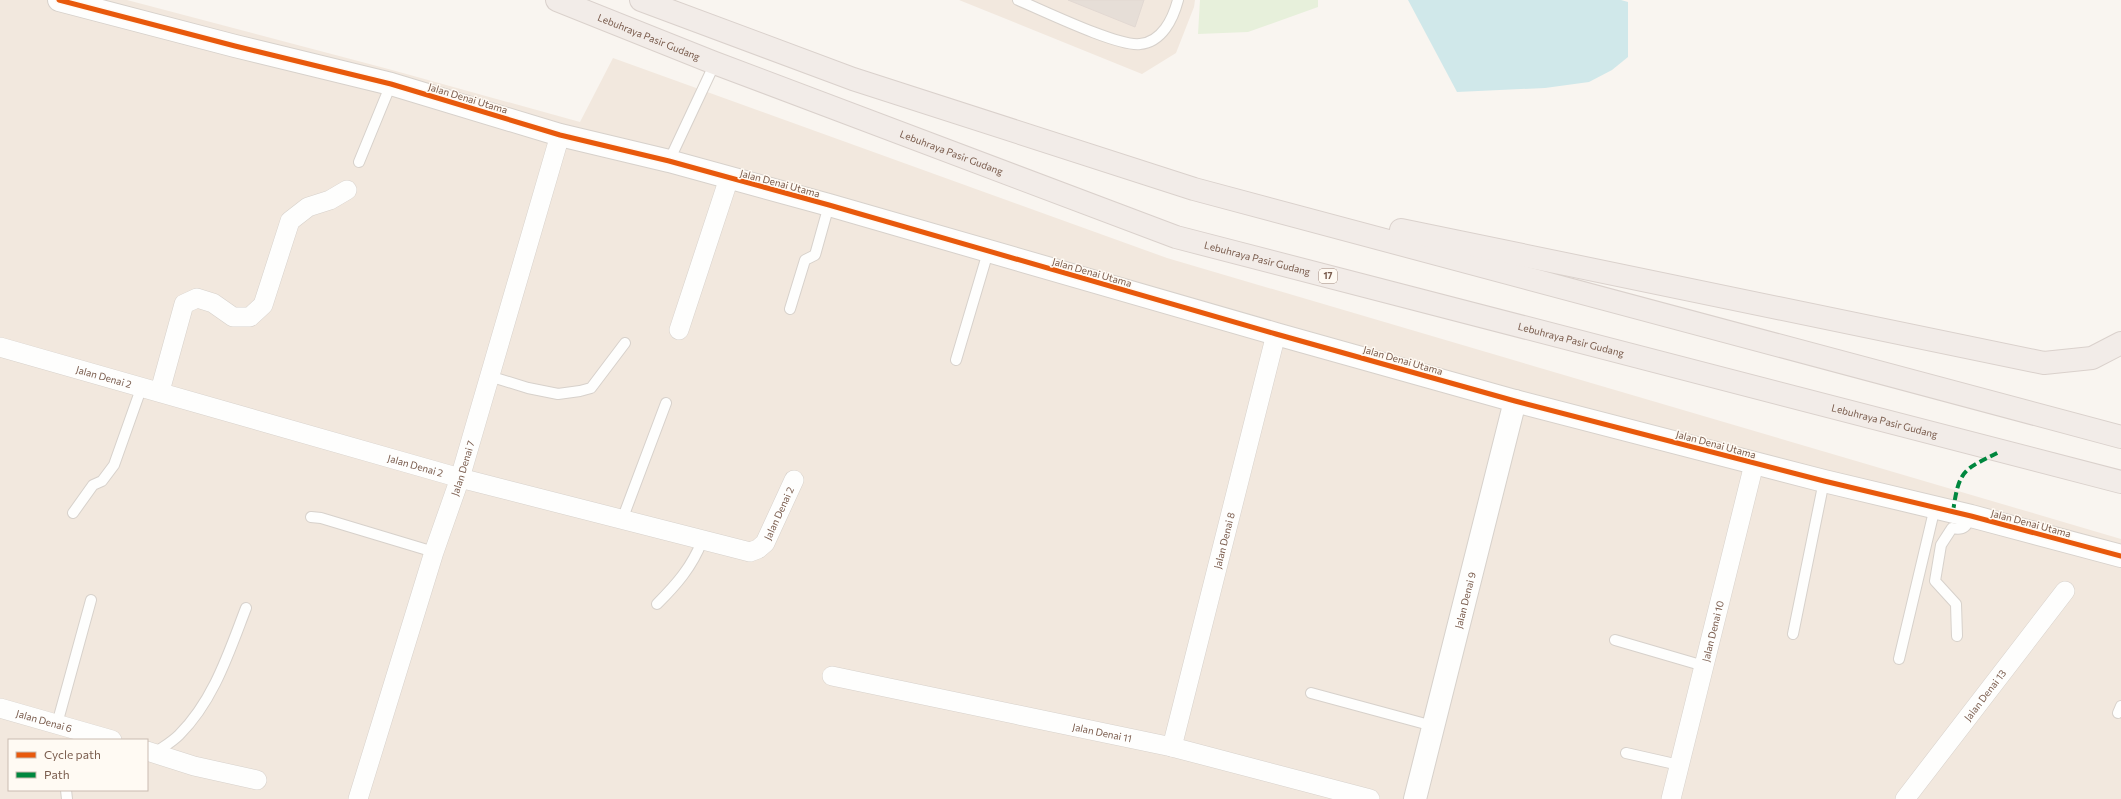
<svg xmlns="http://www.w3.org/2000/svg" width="2121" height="799" viewBox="0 0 2121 799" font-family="Commissioner,sans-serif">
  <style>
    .residential { fill: #f2e8de; fill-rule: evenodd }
    .green { fill: #e7f0db }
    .water { fill: #d0e8ea }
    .building { fill: #e6ded7; stroke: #e2d8d2 }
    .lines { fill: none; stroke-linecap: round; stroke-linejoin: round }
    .service-casing { stroke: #d7d1cb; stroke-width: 12 }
    .minor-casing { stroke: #d7d1cb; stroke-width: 20 }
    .tertiary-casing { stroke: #d7d1cb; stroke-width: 24 }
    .trunk-casing { stroke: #dad1cc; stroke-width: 24 }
    .service { stroke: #fefefd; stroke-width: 10 }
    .minor { stroke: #fefefd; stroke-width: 19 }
    .tertiary { stroke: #fefefd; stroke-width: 22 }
    .trunk { stroke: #f2ece8; stroke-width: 22 }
    .quiet { stroke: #00873e; stroke-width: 4; stroke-dasharray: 8 4; stroke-linecap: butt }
    .cycleway-casing { stroke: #fffaf3; stroke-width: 8 }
    .cycleway { stroke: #e8590c; stroke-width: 5 }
    .labels { text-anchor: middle; stroke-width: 3; stroke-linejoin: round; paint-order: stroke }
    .shield { fill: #fffaf3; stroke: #a28b7f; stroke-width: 1 }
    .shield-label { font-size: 9px; font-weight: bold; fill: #7a5c4d }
    .street-label { font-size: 10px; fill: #7a5c4d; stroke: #fffaf3 }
  </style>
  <rect width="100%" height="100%" fill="#f9f5f0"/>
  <!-- residential -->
  <path class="residential" d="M0,0h127l265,70 188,52 33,-64 554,200 954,281v260h-2121zM9,740h138v50h-138z
    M959,0h236l-1,7 -18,46 -34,21z"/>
  <!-- green -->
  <path class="green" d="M1200,0h118v7l-70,25 -50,2z"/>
  <!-- water -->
  <path class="water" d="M1408,0h213l7,2v55l-16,13 -23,12 -44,6 -88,4z"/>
  <!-- building -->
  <path class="building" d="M1068,0h76l-9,27z"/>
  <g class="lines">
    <!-- service casing -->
    <g class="service-casing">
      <path id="service" d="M1018,0c24,10 100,47 122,44 22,-2 33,-25 38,-44
        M669,161l46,-98
        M359,162l32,-78
        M790,309l15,-49 10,-5 14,-50
        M956,360l32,-108
        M489,376l39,12 30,6 22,-3 11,-3 34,-45
        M73,513l20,-28 9,-4 12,-16 28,-79
        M311,517l10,1 113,34
        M622,520l44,-117
        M657,604c19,-19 35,-37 45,-63
        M1793,634l31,-153
        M1957,636l-1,-32 -21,-23 6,-36 11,-17c12,3 15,-2 19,-12
        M1615,640l89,26
        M1899,659l36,-152
        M1311,693l122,33
        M2118,713l3,-7
        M57,724l34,-124
        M155,753c8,-6 17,-11 24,-18 35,-35 50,-83 67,-127
        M1626,753l53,12
        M66,790l1,9"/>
    </g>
    <!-- minor casing -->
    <g class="minor-casing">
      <g id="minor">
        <path d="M679,330l50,-152"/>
        <path id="s1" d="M0,347l460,131 290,74 8,-3 7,-6 29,-63"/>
        <path d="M160,391l24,-87 13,-6 16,5 20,14h17l13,-12 27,-84 18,-14 22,-7 17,-10"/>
        <path id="s2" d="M832,676l340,71 198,52"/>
        <path id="s3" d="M0,708l112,32"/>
        <path id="s4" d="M1172,747l104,-413"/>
        <path d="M147,751l47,15 63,14"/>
        <path id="s5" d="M358,799l76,-247 26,-74 100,-343"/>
        <path id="s6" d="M1671,799l83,-335"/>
        <path id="s7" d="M1905,799l160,-208"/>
      </g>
    </g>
    <!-- tertiary casing -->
    <g class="tertiary-casing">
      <g id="tertiary">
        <path d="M59,0l176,46 156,38 169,51 109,26 160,44 447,129 239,67 309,80 147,35 150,40"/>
        <path id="s8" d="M1415,799l100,-398"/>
      </g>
    </g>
    <!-- trunk casing -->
    <g class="trunk-casing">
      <g id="trunk">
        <path id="s9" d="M557,0l155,62 464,175 945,245"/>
        <path d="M641,0l212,79 341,110 927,248"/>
        <path d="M1401,230l643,133 48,-5 29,-15"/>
      </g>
    </g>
    <!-- service -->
    <use href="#service" class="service"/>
    <!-- minor -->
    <use href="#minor" class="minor"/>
    <!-- tertiary -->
    <use href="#tertiary" class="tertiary"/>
    <!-- trunk -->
    <use href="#trunk" class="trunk"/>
    <!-- quiet -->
    <path class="quiet" d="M1953,512c6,-44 11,-42 48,-61"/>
    <!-- cycleway casing -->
    <g class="cycleway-casing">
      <path id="cycleway" d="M59,0l176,46 156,38 169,51 109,26 160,44 447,129 239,67 309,80 147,35 150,40"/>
    </g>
    <!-- cycleway -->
    <use href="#cycleway" class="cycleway"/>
  </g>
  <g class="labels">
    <!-- shield labels -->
    <rect class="shield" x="1319" y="269" width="18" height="14" rx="3"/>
    <g class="shield-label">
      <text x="1328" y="279">17</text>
    </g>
    <!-- street labels -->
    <g class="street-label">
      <text dy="4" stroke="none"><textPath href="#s9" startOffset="99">Lebuhraya Pasir Gudang</textPath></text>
      <text transform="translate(468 98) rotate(17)" y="4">Jalan Denai Utama</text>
      <text dy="4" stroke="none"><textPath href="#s9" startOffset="423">Lebuhraya Pasir Gudang</textPath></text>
      <text transform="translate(780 183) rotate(15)" y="4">Jalan Denai Utama</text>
      <text dy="4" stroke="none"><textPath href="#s9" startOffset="747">Lebuhraya Pasir Gudang</textPath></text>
      <text transform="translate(1092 272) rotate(16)" y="4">Jalan Denai Utama</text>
      <text dy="4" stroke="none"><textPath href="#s9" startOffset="1071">Lebuhraya Pasir Gudang</textPath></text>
      <text transform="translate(1403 360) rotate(16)" y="4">Jalan Denai Utama</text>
      <text dy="4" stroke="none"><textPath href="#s1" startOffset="108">Jalan Denai 2</textPath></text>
      <text dy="4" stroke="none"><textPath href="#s9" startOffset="1395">Lebuhraya Pasir Gudang</textPath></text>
      <text transform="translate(1716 444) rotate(15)" y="4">Jalan Denai Utama</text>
      <text dy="4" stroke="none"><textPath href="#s1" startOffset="432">Jalan Denai 2</textPath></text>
      <text dy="4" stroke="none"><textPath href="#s5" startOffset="347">Jalan Denai 7</textPath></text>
      <text dy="4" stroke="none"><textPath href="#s1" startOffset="828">Jalan Denai 2</textPath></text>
      <text transform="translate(2031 523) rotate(15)" y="4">Jalan Denai Utama</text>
      <text dy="4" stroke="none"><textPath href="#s4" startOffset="213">Jalan Denai 8</textPath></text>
      <text dy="4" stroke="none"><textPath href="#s8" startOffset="205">Jalan Denai 9</textPath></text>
      <text dy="4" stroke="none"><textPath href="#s6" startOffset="173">Jalan Denai 10</textPath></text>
      <text dy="4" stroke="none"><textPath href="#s7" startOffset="131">Jalan Denai 13</textPath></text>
      <text dy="4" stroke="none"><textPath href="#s3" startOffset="46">Jalan Denai 6</textPath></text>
      <text dy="4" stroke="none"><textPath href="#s2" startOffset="276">Jalan Denai 11</textPath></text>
    </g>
  </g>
  <!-- legend -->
  <rect x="8" y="739" width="140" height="52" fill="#fffaf3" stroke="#cabbb1"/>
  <rect x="16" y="752" width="20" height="6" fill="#e8590c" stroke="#cabbb1"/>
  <text x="44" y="759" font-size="12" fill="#7a5c4d">Cycle path</text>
  <rect x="16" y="772" width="20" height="6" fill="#00873e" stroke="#cabbb1"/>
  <text x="44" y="779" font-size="12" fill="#7a5c4d">Path</text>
</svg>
